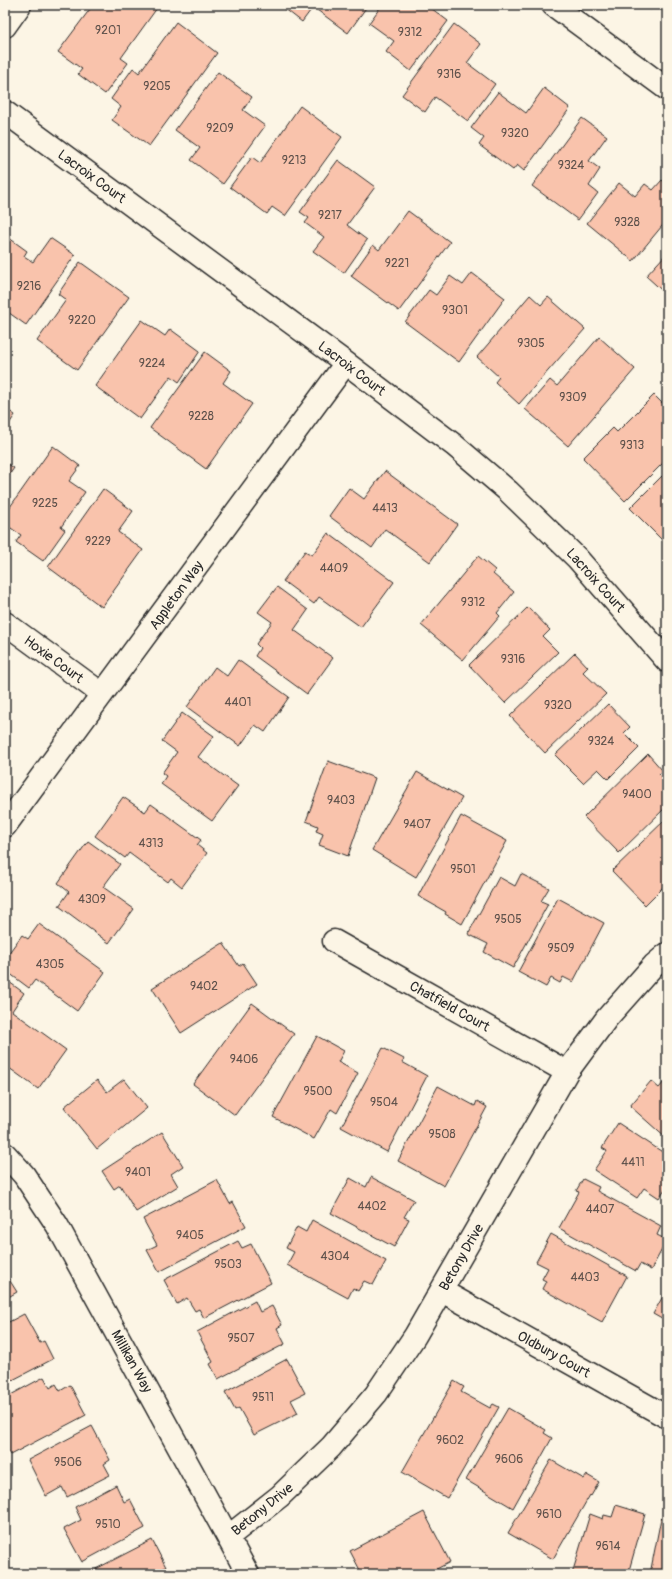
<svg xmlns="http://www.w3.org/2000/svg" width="672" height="1579" viewBox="0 0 672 1579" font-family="Pangolin,sans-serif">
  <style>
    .building { fill: #f9c3ac; stroke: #2b2b2b }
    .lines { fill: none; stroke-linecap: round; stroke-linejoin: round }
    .minor-casing { stroke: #2b2b2b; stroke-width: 25 }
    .minor { stroke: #fcf5e5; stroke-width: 22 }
    .labels { text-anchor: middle; stroke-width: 3; stroke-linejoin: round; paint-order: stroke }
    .number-label { font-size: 12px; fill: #5e514b }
    .street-label { font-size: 14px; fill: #2b2b2b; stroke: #fcf5e5 }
  </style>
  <rect width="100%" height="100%" fill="#fcf5e5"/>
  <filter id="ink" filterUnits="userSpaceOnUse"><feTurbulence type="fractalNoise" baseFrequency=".025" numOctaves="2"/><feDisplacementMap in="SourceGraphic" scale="8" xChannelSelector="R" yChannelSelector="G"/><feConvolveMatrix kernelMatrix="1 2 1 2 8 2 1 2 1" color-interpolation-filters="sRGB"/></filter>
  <g filter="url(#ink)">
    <!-- building -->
    <path class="building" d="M93,5h60l4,3 -36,50 7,5 -23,31 -27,-20 4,-5 -24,-17z
      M280,5h88l-20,28 -35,-26 -11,15z
      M382,5h45l21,16 -37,50 -25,-19 8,-11 -25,-18z
      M645,5h10l-4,5z
      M176,22l41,31 -68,93 -37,-26 9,-13 -10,-8 22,-31 6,5z
      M454,24l27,20 -14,19 28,21 -27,37 -33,-24 -10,15 -23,-17z
      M218,72l34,25 -9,13 22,16 -42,58 -32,-24 9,-12 -25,-18z
      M544,88l26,20 -46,63 -7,-6 -4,5 -34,-25 5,-7 -13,-10 27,-36 28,21z
      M300,106l42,31 -57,79 -13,-9 -5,7 -37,-27 22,-30 8,6z
      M582,118l25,18 -18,25 11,8 -11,17 9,7 -20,27 -46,-34z
      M338,160l37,27 -28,38 20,15 -23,33 -31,-22 11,-14 -19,-14 4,-5 -9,-6z
      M662,180l5,4v36l-34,41 -46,-38 32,-40 16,13 10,-12 8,6z
      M408,211l42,31 -51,69 -48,-35 22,-31 6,5z
      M5,235l22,16 -3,5 9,6 17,-24 25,17 -49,70 -21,-15z
      M667,253v42l-21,-19z
      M80,262l49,35 -52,73 -40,-29 29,-41 -8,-6z
      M472,273l33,25 -46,64 -54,-40 24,-32 7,5 14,-19 13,9z
      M530,295l11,10 7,-8 37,32 -66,75 -24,-22 4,-5 -22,-20z
      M142,320l23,16 5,-7 30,22 -21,31 -8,-6 -31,43 -45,-33z
      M599,337l36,32 -67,77 -43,-37 25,-29 7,6z
      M205,352l26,19 -8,12 29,21 -46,65 -56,-41z
      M654,395l13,13v51l-42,42 -42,-43 30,-30 4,4z
      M5,408l10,7 -10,15z
      M53,446l27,20 -11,15 16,11 -24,35 4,3 -22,31 -27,-19 5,-7 -16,-11v-10z
      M5,462l9,6 -9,13z
      M385,471l72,53 -27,38 -45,-33 -13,19 -43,-32 20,-28 15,11z
      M662,476l5,5v58l-3,3 -34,-34z
      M103,489l30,22 -15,21 25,18 -41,57 -54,-40z
      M328,533l66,49 -33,45 -42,-30 -5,7 -31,-23 22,-30 7,4z
      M478,556l17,14 -2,4 21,18 -17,21 3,3 -37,44 -42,-35z
      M277,587l31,23 -14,20 39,28 -26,36 -52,-38 5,-8 -4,-4 16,-22 -14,-10z
      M528,607l22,23 -7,7 15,15 -53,51 -36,-38z
      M575,653l13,14 -5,5 23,22 -61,59 -35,-37z
      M238,660l51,37 -24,35 -10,-7 -15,21 -53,-39 28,-40 12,9z
      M608,704l22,23 -6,6 15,15 -31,31 -10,-10 -15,14 -28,-28z
      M182,713l32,23 -16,21 40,29 -26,35 -51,-37 5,-8 -4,-3 15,-21 -15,-11z
      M648,754l15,17 -4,3 8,8v24l-48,47 -35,-36z
      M328,761l47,17 -27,78 -29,-11 4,-11 -7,-3 2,-5 -12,-5z
      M417,772l45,26 -46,79 -44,-27z
      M123,797l22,15 6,-8 50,36 -4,5 10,8 -25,34 -11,-9 -3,4 -39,-29 -4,5 -30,-22z
      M461,816l46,25 -45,83 -17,-10 1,-2 -28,-16z
      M667,818v65l-22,22 -33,-34z
      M88,841l32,23 -17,23 31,22 -25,34 -50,-37 10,-14 -11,-9z
      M521,874l28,14 -8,13 7,3 -35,64 -29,-16 4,-8 -20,-10 31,-57 16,9z
      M558,898l46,25 -31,59 -10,-5 -3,6 -9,-5 -5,9 -28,-15z
      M39,924l66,48 -28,39 -42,-31 -6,8 -24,-18v-12l17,-23 6,4z
      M223,943l16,23 4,-3 14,21 -76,49 -29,-45z
      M5,979l19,14 -12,18 54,39 -28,39 -33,-24z
      M252,1003l42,31 -59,81 -42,-31z
      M317,1036l27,15 -6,11 20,11 -21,40 -6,-4 -17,30 -41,-22z
      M383,1048l21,11 -2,3 25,14 -40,76 -46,-25z
      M124,1079l23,29 -50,41 -33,-42 33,-27 10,12z
      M651,1081l8,7 5,-6 3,2v55l-37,-33z
      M438,1086l37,20 2,-5 10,6 -43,79 -46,-25z
      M618,1123l49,32v31l-8,12 -15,-10 -7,10 -43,-28 13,-19 -5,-3z
      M162,1132l21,34 -12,8 7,12 -42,26 -16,-27 -6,4 -12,-18z
      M371,1177l43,23 -10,17 5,2 -15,28 -63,-34 19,-35 16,9z
      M583,1179l16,8 -2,4 64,35 -4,9 10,5 -16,30 -11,-6 -4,7 -77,-43 20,-36 -3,-1z
      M217,1180l13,24 3,-2 13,24 -87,46 -12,-22 10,-5 -14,-26z
      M312,1220l74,41 -13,24 -9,-4 -6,10 -5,-3 -5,10 -61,-33 7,-13 -8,-4 11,-21 9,5z
      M551,1234l76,42 -25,46 -60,-33 4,-8 -4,-2 6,-11 -12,-6z
      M238,1241l4,7 9,-4 20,39 -67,35 -5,-9 -4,2 -8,-13 -10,6 -13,-24z
      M5,1273l12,19 -12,7z
      M667,1289v33l-14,-8z
      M255,1301l5,11 12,-6 10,19 -5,3 8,16 -67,35 -8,-15 3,-2 -16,-30z
      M24,1314l16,29 4,-2 9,18 -48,25v-60z
      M287,1359l18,34 -14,7 7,13 -44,22 -15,-27 -4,2 -10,-18z
      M44,1377l6,11 6,-4 4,7 10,-6 16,30 -76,40 -5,-9v-48z
      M454,1381l10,6 -3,5 29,16 3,-4 6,3 -52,91 -45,-26z
      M508,1408l38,22 -2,3 8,5 -39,70 -47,-28z
      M92,1426l18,34 -6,4 6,11 -43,22 -5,-10 -16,9 -18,-36z
      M551,1460l33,19 3,-4 12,7 -8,14 -1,-1 -37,64 -45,-26z
      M116,1485l8,17 6,-3 15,29 -63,34 -18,-33 17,-9 -6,-13z
      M616,1505l29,9 -17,60h-56l18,-60 13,5 1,-4 8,2z
      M424,1512l26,50 -23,12h-65l-12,-23z
      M661,1518l6,2v54h-17z
      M152,1540l14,27 -6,3 2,4h-74v-1z"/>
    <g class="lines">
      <!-- minor casing -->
      <g class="minor-casing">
        <path id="minor" d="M553,5l114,84
          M5,26l15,-21
          M5,112l341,251 108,82 54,46 69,67 90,103
          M5,623l97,71
          M5,826l341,-463
          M334,941l233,131
          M5,1154l19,21 33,50 191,349
          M442,1291l225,126
          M228,1537l52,-41 51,-49 45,-53 39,-58 152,-264 40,-54 47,-53 13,-11"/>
      </g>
      <!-- minor -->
      <use href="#minor" class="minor"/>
    </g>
  </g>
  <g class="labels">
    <!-- number labels -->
    <g class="number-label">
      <text x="108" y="34">9201</text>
      <text x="410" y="36">9312</text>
      <text x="449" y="78">9316</text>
      <text x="157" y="90">9205</text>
      <text x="220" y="132">9209</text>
      <text x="515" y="137">9320</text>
      <text x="294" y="164">9213</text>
      <text x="571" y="169">9324</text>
      <text x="330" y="219">9217</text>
      <text x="627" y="226">9328</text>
      <text x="397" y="267">9221</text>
      <text x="29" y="290">9216</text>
      <text x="455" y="314">9301</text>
      <text x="82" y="324">9220</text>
      <text x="531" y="347">9305</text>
      <text x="152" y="367">9224</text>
      <text x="573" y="401">9309</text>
      <text x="201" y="420">9228</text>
      <text x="632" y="449">9313</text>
      <text x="45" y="507">9225</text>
      <text x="385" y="512">4413</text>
      <text x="98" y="545">9229</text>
      <text x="334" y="572">4409</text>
      <text x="473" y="606">9312</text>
      <text x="513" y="663">9316</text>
      <text x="238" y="706">4401</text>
      <text x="558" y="709">9320</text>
      <text x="601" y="745">9324</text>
      <text x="637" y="798">9400</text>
      <text x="341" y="804">9403</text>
      <text x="417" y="828">9407</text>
      <text x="151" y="847">4313</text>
      <text x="463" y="873">9501</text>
      <text x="92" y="903">4309</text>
      <text x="508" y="923">9505</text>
      <text x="561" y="952">9509</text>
      <text x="50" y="968">4305</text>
      <text x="204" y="990">9402</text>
      <text x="244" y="1063">9406</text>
      <text x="318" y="1095">9500</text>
      <text x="384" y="1106">9504</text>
      <text x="442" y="1138">9508</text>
      <text x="633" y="1166">4411</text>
      <text x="138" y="1176">9401</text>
      <text x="372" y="1210">4402</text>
      <text x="600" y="1213">4407</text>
      <text x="190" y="1239">9405</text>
      <text x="335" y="1260">4304</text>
      <text x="228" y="1268">9503</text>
      <text x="585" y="1281">4403</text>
      <text x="241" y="1342">9507</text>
      <text x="263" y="1401">9511</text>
      <text x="450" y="1444">9602</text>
      <text x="509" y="1463">9606</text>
      <text x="68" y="1466">9506</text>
      <text x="549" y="1518">9610</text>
      <text x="108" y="1528">9510</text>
      <text x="608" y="1550">9614</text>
    </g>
    <!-- street labels -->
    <g class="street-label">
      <text transform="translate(92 176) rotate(36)" y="5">Lacroix Court</text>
      <text transform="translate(352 368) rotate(37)" y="5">Lacroix Court</text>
      <text transform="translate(596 580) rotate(48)" y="5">Lacroix Court</text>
      <text transform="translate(176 595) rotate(-54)" y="5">Appleton Way</text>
      <text transform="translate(54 659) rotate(36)" y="5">Hoxie Court</text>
      <text transform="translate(450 1006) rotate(29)" y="5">Chatfield Court</text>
      <text transform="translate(461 1257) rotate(-60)" y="5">Betony Drive</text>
      <text transform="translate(554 1354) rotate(29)" y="5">Oldbury Court</text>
      <text transform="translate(132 1361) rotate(61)" y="5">Millikan Way</text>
      <text transform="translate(262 1509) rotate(-39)" y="5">Betony Drive</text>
    </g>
  </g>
  <!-- margin -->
  <rect width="672" height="1579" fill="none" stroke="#fcf5e5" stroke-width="20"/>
  <rect x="10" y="10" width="652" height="1559" fill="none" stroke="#2b2b2b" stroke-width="1.5" filter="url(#ink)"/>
</svg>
